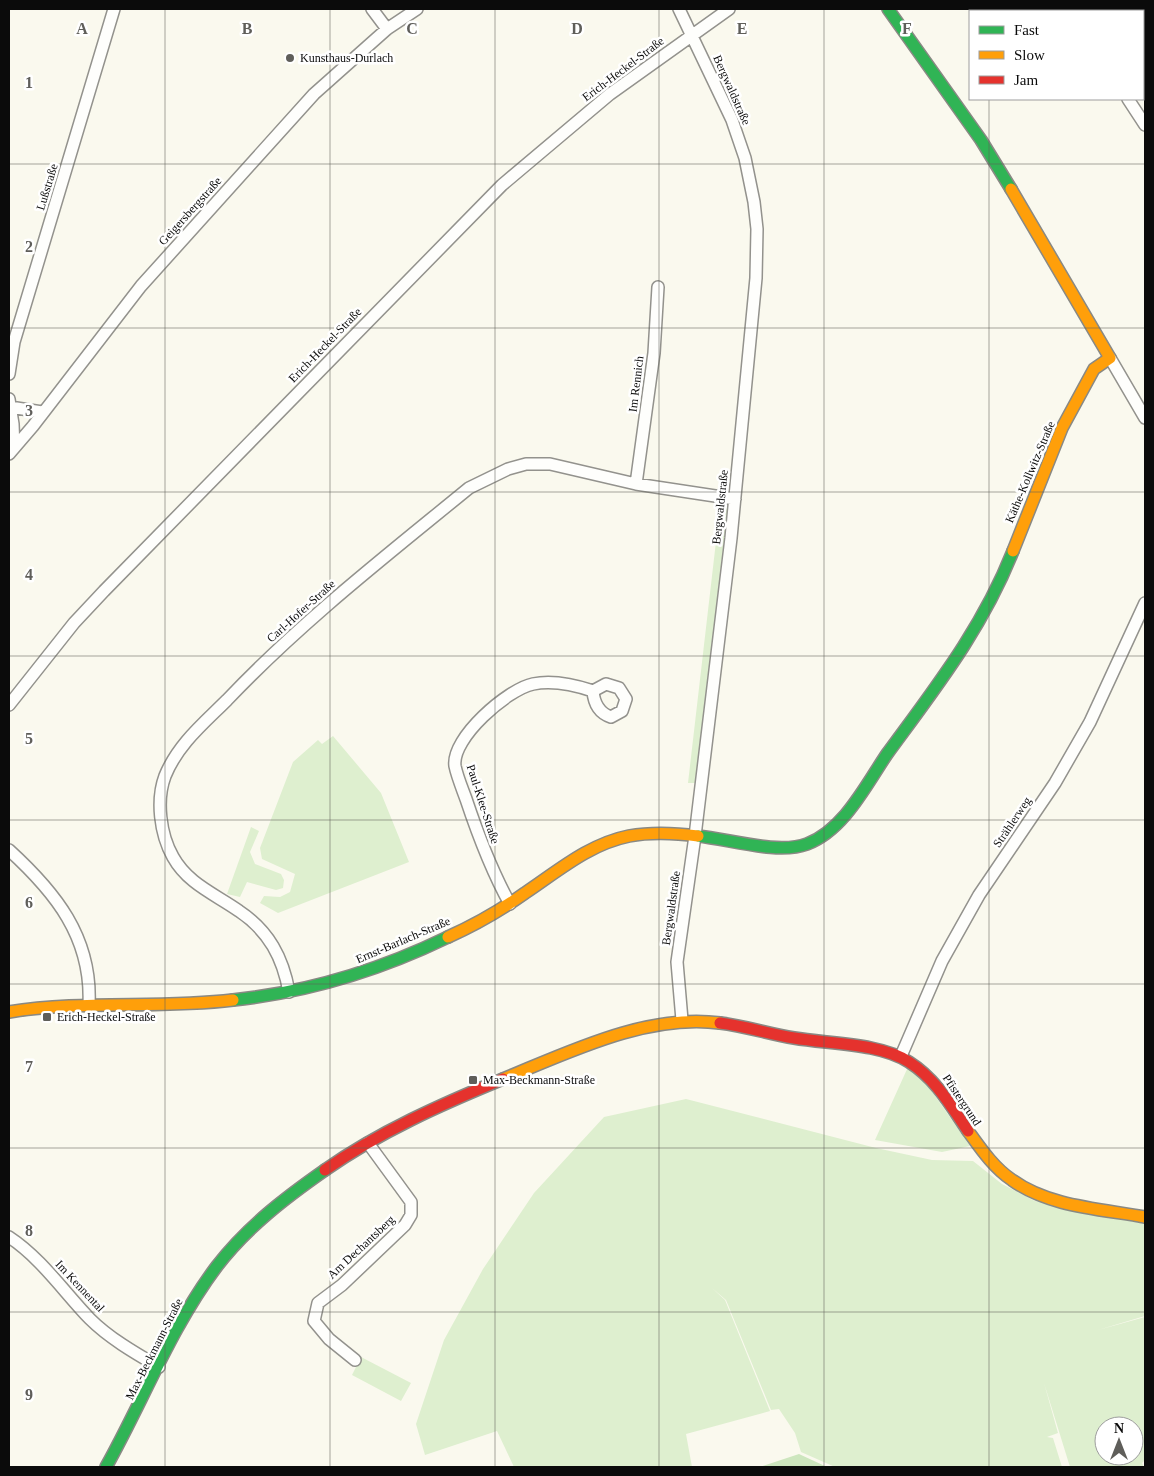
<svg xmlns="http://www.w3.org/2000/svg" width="1154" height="1476" viewBox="0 0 1154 1476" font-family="Georgia,serif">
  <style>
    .green { fill: #deefcf; fill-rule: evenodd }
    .forest { fill: #cde6be }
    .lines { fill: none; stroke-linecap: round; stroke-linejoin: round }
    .street-casing { stroke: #93928d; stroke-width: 14 }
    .fast-casing { stroke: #898984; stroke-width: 14 }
    .slow-casing { stroke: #898984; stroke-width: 14 }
    .jam-casing { stroke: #898984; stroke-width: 14 }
    .street { stroke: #fefefc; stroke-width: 11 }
    .fast { stroke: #30b455; stroke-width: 11 }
    .slow { stroke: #ff9f0a; stroke-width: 11 }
    .jam { stroke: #e5322d; stroke-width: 11 }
    .grid { fill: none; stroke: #5f5e5a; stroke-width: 1; stroke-opacity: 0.55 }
    .poi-dot { fill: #5f5e5a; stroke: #fff; stroke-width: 2 }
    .labels { text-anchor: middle; stroke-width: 5; stroke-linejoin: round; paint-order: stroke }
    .poi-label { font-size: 12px; fill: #0b0b0b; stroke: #fff; text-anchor: start }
    .street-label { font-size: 12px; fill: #0b0b0b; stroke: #fff }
    .grid-label { font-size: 16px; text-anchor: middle; font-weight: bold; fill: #5f5e5a; stroke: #fff; stroke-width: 5; stroke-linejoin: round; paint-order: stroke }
  </style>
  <rect width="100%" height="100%" fill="#faf9ee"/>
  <!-- green -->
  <path class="green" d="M720,507l8,1 -33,275h-7z
    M333,736l48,57 28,69 -131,51 -18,-10 4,-7 16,1 10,-5 5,-18 -33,-15 -2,-11 33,-86 25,-22 4,4z
    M251,827l8,4 -9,21 5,12 26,10 3,6 -1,8 -7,2 -29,-8 -7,15 -13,-3z
    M908,1067l23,23 39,56 -28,6 -67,-12z
    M686,1099l190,49 56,12 41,1 29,23 33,17 110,23v92l-47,14 47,-13v143l-3,3 2,4h-74l-26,-84 14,50 -11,4 6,1 9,29h-227l-34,-15 -6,-19 -16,-24 -8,1 -45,-110 -14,-12 13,12 45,111 -84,23 6,33h-178l-17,-36 -72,24 -9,-31 28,-84 39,-71 51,-76 70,-76zM1104,1426h30v30h-30z
    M361,1357l50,26 -10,18 -49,-26z"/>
  <!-- forest -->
  <path class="forest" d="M799,1454l28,13h-67z"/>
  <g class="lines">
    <!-- street casing -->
    <g class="street-casing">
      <path id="street" d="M372,9l15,20
        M679,9l53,111 13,38 9,44 3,27 -1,49 -25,260 -36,298 -18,126 5,58
        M1075,9l1,2
        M1128,99l17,26
        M1110,358l35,60
        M9,374l5,-32 100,-333
        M9,399l4,25 1,24
        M10,407l32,5
        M9,454l24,-28 108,-140 173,-192 73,-65 30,-20
        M636,484l18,-131 4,-66
        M606,684l13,4 7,11 -4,12 -11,6c-12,-4 -17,-13 -18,-26z
        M9,705l65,-82 30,-32 398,-406 108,-91 119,-85
        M9,850c46,42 83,87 80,154
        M510,904c-19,-34 -32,-69 -44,-105 -4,-11 -9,-23 -11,-33 -4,-28 53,-77 78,-82 19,-4 42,1 60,7
        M289,992c-6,-34 -20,-61 -50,-81 -24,-17 -51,-27 -66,-54 -13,-23 -17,-57 -8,-81 13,-32 39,-53 62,-76 74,-78 159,-144 242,-212l39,-19 18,-5h24l86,20 99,15
        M901,1056l41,-95 37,-66 76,-112 35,-61 55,-119
        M9,1237c32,21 55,55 81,82 19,19 45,34 69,48
        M355,1360l-26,-21 -15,-18 4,-18 24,-18 63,-60 6,-10v-13l-43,-59"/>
    </g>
    <!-- fast casing -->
    <g class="fast-casing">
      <path id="fast" d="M888,9l93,131 30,49
        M698,836c31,3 80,19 109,8 37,-14 59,-59 80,-90 49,-67 95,-125 126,-203
        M233,1000c76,-8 147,-30 215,-63
        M106,1467c37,-66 65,-140 111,-201 30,-39 68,-68 108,-96"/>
    </g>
    <!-- slow casing -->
    <g class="slow-casing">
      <path id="slow" d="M1011,189l99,169 -16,11 -32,59 -49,123
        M448,937c27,-12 53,-27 77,-44 33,-22 64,-49 104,-57 22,-4 46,-3 69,0
        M9,1012c74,-12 150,-3 224,-12
        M503,1079c66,-27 145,-66 217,-56
        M968,1131c13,18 26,37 44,49 37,27 90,29 133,37"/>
    </g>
    <!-- jam casing -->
    <g class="jam-casing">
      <path id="jam" d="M720,1023c25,3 49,11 74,15 35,6 86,5 115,24 27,17 42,44 59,69
        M325,1170c54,-38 117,-66 178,-91"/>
    </g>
    <!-- street -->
    <use href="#street" class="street"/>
    <!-- fast -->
    <use href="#fast" class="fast"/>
    <!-- slow -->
    <use href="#slow" class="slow"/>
    <!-- jam -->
    <use href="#jam" class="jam"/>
  </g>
  <!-- grid -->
  <path class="grid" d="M165,9v1458M330,9v1458M495,9v1458M659,9v1458M824,9v1458M989,9v2M989,99v1368M9,164h1136M9,328h1136M9,492h1136M9,656h1136M9,820h1136M9,984h1136M9,1148h1136M9,1312h1136"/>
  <!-- markers -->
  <g class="poi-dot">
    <circle cx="290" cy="58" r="5"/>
    <rect x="42" y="1012" width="10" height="10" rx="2.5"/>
    <rect x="468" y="1075" width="10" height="10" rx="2.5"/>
  </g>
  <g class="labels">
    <!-- poi labels -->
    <g class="poi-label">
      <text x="300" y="62">Kunsthaus-Durlach</text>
      <text x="57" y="1021">Erich-Heckel-Straße</text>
      <text x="483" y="1084">Max-Beckmann-Straße</text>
    </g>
    <!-- street labels -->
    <g class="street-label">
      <text transform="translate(623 69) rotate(-37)" y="4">Erich-Heckel-Straße</text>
      <text transform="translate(732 90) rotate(66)" y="4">Bergwaldstraße</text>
      <text transform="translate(47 187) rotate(-73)" y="4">Lußstraße</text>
      <text transform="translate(190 211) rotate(-48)" y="4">Geigersbergstraße</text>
      <text transform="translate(325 345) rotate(-46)" y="4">Erich-Heckel-Straße</text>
      <text transform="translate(636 384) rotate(-83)" y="4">Im Rennich</text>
      <text transform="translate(1030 472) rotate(-67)" y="4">Käthe-Kollwitz-Straße</text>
      <text transform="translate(720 507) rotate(-84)" y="4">Bergwaldstraße</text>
      <text transform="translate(301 611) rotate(-42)" y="4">Carl-Hofer-Straße</text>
      <text transform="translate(483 804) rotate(72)" y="4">Paul-Klee-Straße</text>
      <text transform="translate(1012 822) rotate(-56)" y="4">Strählerweg</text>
      <text transform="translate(671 908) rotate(-82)" y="4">Bergwaldstraße</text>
      <text transform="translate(403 940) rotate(-23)" y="4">Ernst-Barlach-Straße</text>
      <text transform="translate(962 1100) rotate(56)" y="4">Pfistergrund</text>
      <text transform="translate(361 1247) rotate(-43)" y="4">Am Dechantsberg</text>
      <text transform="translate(80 1286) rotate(47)" y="4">Im Kennental</text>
      <text transform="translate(154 1349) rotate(-63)" y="4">Max-Beckmann-Straße</text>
    </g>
  </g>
  <g class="grid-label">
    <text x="82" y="34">A</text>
    <text x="247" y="34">B</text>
    <text x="412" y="34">C</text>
    <text x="577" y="34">D</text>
    <text x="742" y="34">E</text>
    <text x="907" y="34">F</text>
    <text x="29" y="88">1</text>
    <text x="29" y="252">2</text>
    <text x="29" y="416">3</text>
    <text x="29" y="580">4</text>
    <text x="29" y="744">5</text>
    <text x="29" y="908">6</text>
    <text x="29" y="1072">7</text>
    <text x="29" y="1236">8</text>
    <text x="29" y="1400">9</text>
  </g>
  <!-- border -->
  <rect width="1154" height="1476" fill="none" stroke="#0b0b0b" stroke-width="20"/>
  <!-- legend -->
  <rect x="969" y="10" width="175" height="90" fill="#ffffff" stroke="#9d9d9d"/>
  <rect x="979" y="26" width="25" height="8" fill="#30b455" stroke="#9d9d9d"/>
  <text x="1014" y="35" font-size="15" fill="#0b0b0b">Fast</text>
  <rect x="979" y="51" width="25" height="8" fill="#ff9f0a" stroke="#9d9d9d"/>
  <text x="1014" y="60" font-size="15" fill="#0b0b0b">Slow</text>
  <rect x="979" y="76" width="25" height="8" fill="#e5322d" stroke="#9d9d9d"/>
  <text x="1014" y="85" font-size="15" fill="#0b0b0b">Jam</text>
  <!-- north arrow -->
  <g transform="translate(1119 1441)"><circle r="24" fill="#ffffff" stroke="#9d9d9d"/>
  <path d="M0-4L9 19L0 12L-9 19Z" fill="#5f5e5a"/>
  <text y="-8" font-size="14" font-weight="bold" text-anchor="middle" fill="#0b0b0b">N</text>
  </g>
</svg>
